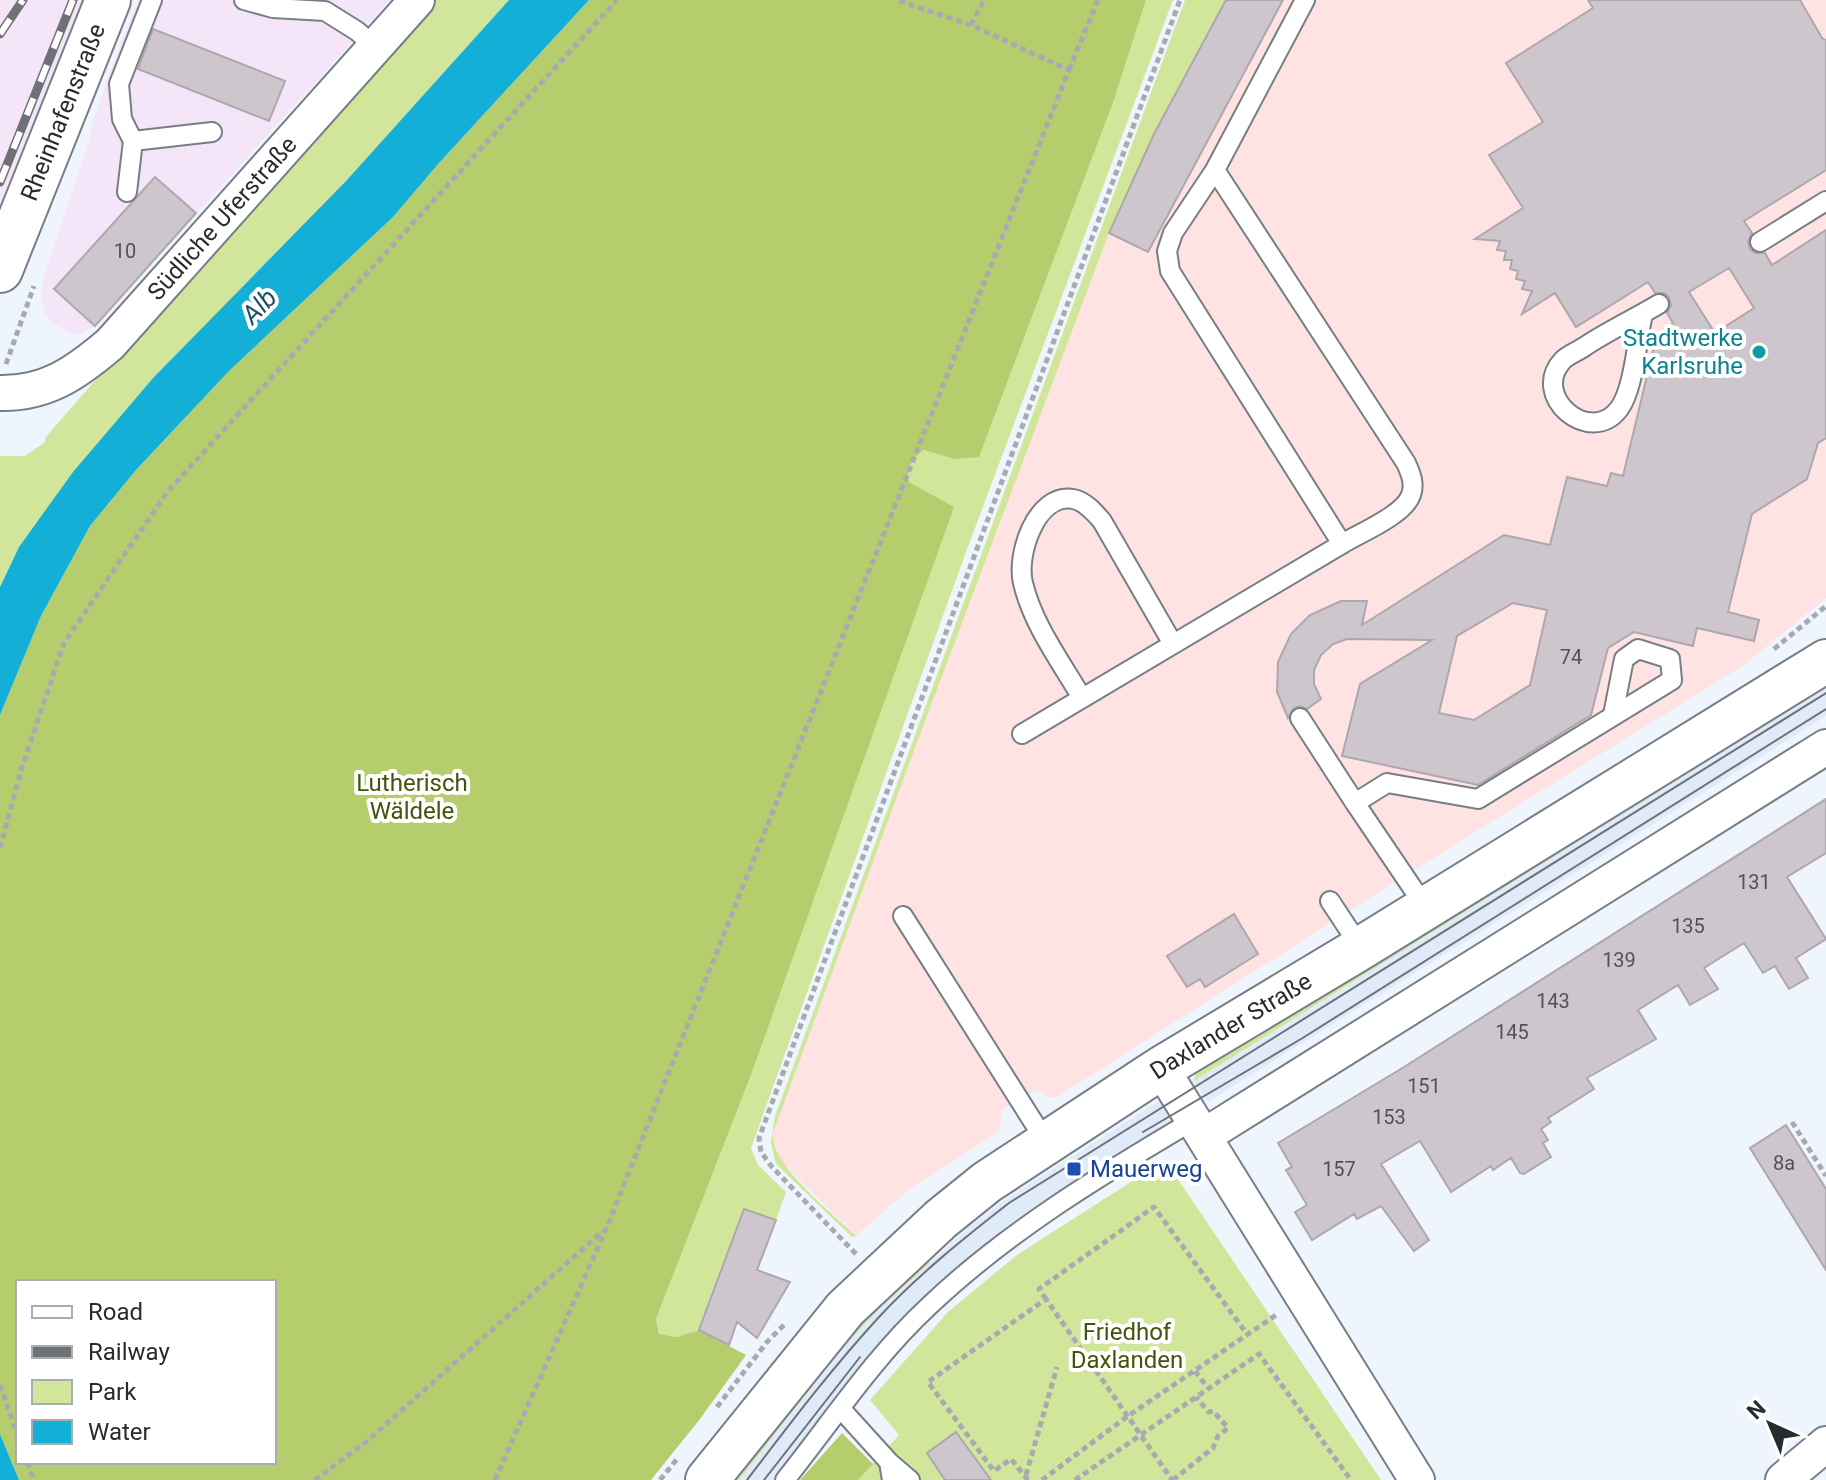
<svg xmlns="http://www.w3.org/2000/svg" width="1826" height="1480" viewBox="0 0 1826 1480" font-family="Roboto,sans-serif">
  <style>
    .commercial { fill: #fee3e2 }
    .industrial { fill: #f4e5f8 }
    .built { fill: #dfebf9 }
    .green { fill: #d1e69b }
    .forest { fill: #b5cd6c; fill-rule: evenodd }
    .water { fill: #13afd6 }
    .building { fill: #cdc6cd; stroke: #aea7ae; stroke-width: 2; fill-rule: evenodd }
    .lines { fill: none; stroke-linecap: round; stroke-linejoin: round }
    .service-casing { stroke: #787e85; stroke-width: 22 }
    .minor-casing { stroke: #787e85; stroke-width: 38 }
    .tertiary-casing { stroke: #787e85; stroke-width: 46 }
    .secondary-casing { stroke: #787e85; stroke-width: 48 }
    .path { stroke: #a6abb1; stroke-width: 5; stroke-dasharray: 6 4; stroke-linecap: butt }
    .service { stroke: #fff; stroke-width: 18 }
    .minor { stroke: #fff; stroke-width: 34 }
    .tertiary { stroke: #fff; stroke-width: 42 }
    .secondary { stroke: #fff; stroke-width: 44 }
    .tram { stroke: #6e7277; stroke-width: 2 }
    .rail-casing { stroke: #6e7277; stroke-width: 9 }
    .rail { stroke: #fff; stroke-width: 6; stroke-dasharray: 18; stroke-linecap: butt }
    .culture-dot { fill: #0f9aa8; stroke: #fff; stroke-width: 3 }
    .transit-dot { fill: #1a4fb4; stroke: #fff; stroke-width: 3 }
    .labels { text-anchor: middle; stroke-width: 8; stroke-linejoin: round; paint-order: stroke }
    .number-label { font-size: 20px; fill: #525256 }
    .street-label { font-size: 24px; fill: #292c2f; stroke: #fff }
    .culture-label { font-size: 24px; fill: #0d838f; stroke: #fff; text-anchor: end }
    .park-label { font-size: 24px; fill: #45530b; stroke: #fff }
    .transit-label { font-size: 24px; fill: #164399; stroke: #fff; text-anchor: start }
    .water-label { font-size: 26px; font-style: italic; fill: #1a5162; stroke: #fff }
  </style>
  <rect width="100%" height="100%" fill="#eff5fd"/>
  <!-- commercial -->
  <path class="commercial" d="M1228,0h598v598l-82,67 -357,222 -330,210 -7,1 -13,-8 -36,20 1,9 -4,13 -91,59 -51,45 -74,-74 -9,-21v-8l139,-377 197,-523z"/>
  <!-- industrial -->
  <path class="industrial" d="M0,0h86l-86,213z
    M138,0h252l-295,326 -18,9 -24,-11 -8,-12 -4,-10 3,-27 48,-144 -2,-1 17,-50z"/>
  <!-- built -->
  <path class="built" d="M1826,686v30l-618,386 -14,-21z
    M1166,1096l14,22 -162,100 -88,71 -72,80 -84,111h-35l99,-127 42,-45 87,-79 39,-30z"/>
  <!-- green -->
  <path class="green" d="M436,0h73l-163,181 -192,196 -135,170 -19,40v-131h25l20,-14v-4l150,-173z
    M1146,0h27l-207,552 -215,596 7,17 28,27 -10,28 -32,-11 -45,121 -22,7 -18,-3 -3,-15 95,-244 202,-567 -44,-26c-3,-14 3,-25 15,-32l55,7 135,-357z
    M1185,0h43l-119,233 -197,523 -139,377c-3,32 61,81 83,103l-4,1 -76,-73 -5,-21 4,-27z
    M1826,675v11l-632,395 2,-10 9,-6z
    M1165,1160l216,320h-523l41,-45 -29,-35 78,-88 69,-57z
    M926,1259l4,4 -50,45 -42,45 -99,127h-10l110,-137z"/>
  <!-- forest -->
  <path class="forest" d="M589,0h557l-32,100 -135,357 -24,2 -31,-9c-12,8 -18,18 -15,32l45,25 -203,568 -95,244 3,15 18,3 22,-7 47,25 -46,64 -49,61h-632l-19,-46v-719l41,-99 49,-90 46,-56 93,-99 164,-154 46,-54zM18,1282h256v180h-256z
    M842,1433l31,31 -15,16h-58z"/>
  <!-- water -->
  <path class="water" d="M509,0h80l-150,163 -46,54 -164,154 -93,99 -46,56 -49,90 -41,99v-128l19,-40 54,-75 81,-95 192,-196z
    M0,1434l19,46h-19z"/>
  <!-- building -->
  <path class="building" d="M1226,0h57l-135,252 -39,-19 45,-99z
    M1588,0h212l22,38 4,2v130l-82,51 8,12 -4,9 2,7 5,4h10l7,12 54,-35v208l-8,5 -11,36 -55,35 -24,98 31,8 -5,21 -57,-13 -4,18 -59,-14 -26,16 -17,67 -113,70 -136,-29 18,-72 72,-44 -85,-1 -14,5 -12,11 -7,15v14l7,15 -14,10 -7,-3 -6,2 -6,10 -11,-26 1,-30 13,-28 19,-19 31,-14h26l-5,24 142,-90 46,10 17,-68 40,9 4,-13 12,3 34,-142 16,-11 -6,-10 4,-8 -2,-8 -5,-4h-9l-7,-11 -72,45 -21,-34 -33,21 10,-23 -10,-2 3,-8 -9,-2 2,-8 -8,-2 2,-9h-8l2,-9 -9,-1 3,-9 -25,-2 48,-31 -34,-53 54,-33 -37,-59 87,-55zM1729,268l25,40 -39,25 -26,-41zM1513,603l34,7 -17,75 -56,35 -35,-7 18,-77z
    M153,29l132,52 -16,40 -131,-52z
    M155,177l41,36 -101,113 -41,-37z
    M1826,799v54l-39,24 39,62 -30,19 12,20 -19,11 -14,-23 -12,7 -19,-30 -40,25 14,21 -28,16 -12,-20 -40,25 18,29 -69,39 7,11 -46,29 3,4 -10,7 7,11 -5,3 8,14 -27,17 -4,-1 -9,-15 -18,12 -2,-4 -40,26 -31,-51 -39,23 48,76 -15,11 -33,-45 -24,13 -3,-5 -42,26 -17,-28 12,-7 -21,-35 6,-3 -14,-24 126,-76z
    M1234,914l24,40 -53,33 -5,-8 -13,8 -20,-31z
    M1786,1125l40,64v81l-76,-122z
    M744,1209l32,11 -19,50 33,12 -33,56 -20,-16 -8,23 -30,-15z
    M956,1432l35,48h-46l-18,-27z"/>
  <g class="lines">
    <!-- service casing -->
    <g class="service-casing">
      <path id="service" d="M244,0l29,8 52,3 32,20 18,16
        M133,141l-11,-22 -3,-35 33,-84
        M1215,170l191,293c5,11 9,21 5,32 -7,20 -51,38 -69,49l-172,-273 -3,-20 6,-18 42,-63 90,-170
        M127,192l6,-51 79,-9
        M1760,242l66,-41
        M1643,314c-6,25 -9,75 -24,95 -29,38 -90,-13 -56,-49 5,-5 15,-9 21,-13 24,-16 50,-28 75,-43
        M1082,698c-21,-36 -49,-73 -59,-115 -7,-28 13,-90 50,-84 12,2 22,14 29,22l71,123
        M1300,718l55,85
        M1022,734l320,-190
        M1330,901l31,47
        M1426,908l-71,-105 32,-20 91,16 194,-119 -2,-21 -32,-10 -14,10 -11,56
        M903,916l143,226
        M841,1409l48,53 3,18
        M889,1462l21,18
        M785,1480c47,-59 89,-123 144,-174 79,-75 172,-131 265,-186"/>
    </g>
    <!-- minor casing -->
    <g class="minor-casing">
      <g id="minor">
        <path id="s1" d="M0,393c46,1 76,-20 110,-49l307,-344"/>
        <path d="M1161,1068l256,412"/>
        <path d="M1204,1136l622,-389"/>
        <path d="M1783,1480l43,-36"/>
      </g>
    </g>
    <!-- tertiary casing -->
    <g class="tertiary-casing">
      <g id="tertiary">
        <path id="s2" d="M707,1480l138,-171 96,-90 46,-37 174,-114 200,-120 465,-287"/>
      </g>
    </g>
    <!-- secondary casing -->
    <g class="secondary-casing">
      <g id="secondary">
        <path id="s3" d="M0,270l108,-270"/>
      </g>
    </g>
    <!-- path -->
    <path class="path" d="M971,25l13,-25
      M1069,70l29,-70
      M6,364l28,-78
      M1774,649l52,-43
      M0,848l22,-81 42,-124 104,-152 449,-491
      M1792,1122l34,54
      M856,1254l-84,-87 -11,-15 -2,-14 421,-1138
      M1046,1299l-7,-10 115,-82 93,127
      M1195,1371l13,17
      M0,1385l18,51
      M717,1407l50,-65 17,-17
      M27,1462l7,18
      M1026,1475l31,-108
      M315,1480l51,-38 237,-211
      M495,1480l112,-253 462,-1157 -98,-45 -74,-25
      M660,1480l17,-21
      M1028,1480l-17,-21 -17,12 -66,-89 118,-83 126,181
      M1042,1480l86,-64 151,-103
      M1075,1480l184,-126 92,126
      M1173,1480l40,-32 5,-12 10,-8 -15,-17 -4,1 -13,-15"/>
    <!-- service -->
    <use href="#service" class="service"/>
    <!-- minor -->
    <use href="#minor" class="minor"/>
    <!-- tertiary -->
    <use href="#tertiary" class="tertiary"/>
    <!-- secondary -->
    <use href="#secondary" class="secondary"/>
    <!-- tram -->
    <path class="tram" d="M1143,1132l158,-93 525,-330
      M747,1480c42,-55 85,-112 132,-163 39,-42 85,-79 130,-114l817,-510
      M764,1480l96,-123"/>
    <!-- rail casing -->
    <g class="rail-casing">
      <path id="rail" d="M0,34l23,-34
        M0,182l73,-182"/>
    </g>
    <!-- rail -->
    <use href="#rail" class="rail"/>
  </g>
  <!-- markers -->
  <circle class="culture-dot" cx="1759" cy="352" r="8"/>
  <rect class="transit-dot" x="1066" y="1161" width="16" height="16" rx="4"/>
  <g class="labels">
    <!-- number labels -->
    <g class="number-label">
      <text x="125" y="258">10</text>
      <text x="1571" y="664">74</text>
      <text x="1754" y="889">131</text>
      <text x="1688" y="933">135</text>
      <text x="1619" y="967">139</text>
      <text x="1553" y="1008">143</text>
      <text x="1512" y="1039">145</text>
      <text x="1424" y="1093">151</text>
      <text x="1389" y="1124">153</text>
      <text x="1784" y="1170">8a</text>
      <text x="1339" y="1176">157</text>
    </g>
    <!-- street labels -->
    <g class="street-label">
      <text dy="8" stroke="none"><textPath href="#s3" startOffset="170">Rheinhafenstraße</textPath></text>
      <text dy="8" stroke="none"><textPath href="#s1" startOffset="292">Südliche Uferstraße</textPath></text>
      <text dy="8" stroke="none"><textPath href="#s2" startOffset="700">Daxlander Straße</textPath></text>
    </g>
    <!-- culture labels -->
    <g class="culture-label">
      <text x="1743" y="346">Stadtwerke<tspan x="1743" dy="28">Karlsruhe</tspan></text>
    </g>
    <!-- park labels -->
    <g class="park-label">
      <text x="412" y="791">Lutherisch<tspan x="412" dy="28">Wäldele</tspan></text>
      <text x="1127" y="1340">Friedhof<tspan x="1127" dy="28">Daxlanden</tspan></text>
    </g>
    <!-- transit labels -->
    <g class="transit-label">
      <text x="1090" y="1177">Mauerweg</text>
    </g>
    <!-- water labels -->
    <g class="water-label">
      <text transform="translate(259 306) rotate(-46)" y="9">Alb</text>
    </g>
  </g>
  <!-- legend -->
  <rect x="16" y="1280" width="260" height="184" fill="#ffffff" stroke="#a9abac" stroke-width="2"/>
  <rect x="32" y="1306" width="40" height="12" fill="#ffffff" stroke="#a9abac" stroke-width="2"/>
  <text x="88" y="1320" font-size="24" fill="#292c2f">Road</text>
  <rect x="32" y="1346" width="40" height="12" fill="#6e7277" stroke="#a9abac" stroke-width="2"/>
  <text x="88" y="1360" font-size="24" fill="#292c2f">Railway</text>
  <rect x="32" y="1380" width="40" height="24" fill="#d1e69b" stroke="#a9abac" stroke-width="2"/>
  <text x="88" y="1400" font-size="24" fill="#292c2f">Park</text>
  <rect x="32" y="1420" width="40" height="24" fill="#13afd6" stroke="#a9abac" stroke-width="2"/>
  <text x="88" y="1440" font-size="24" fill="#292c2f">Water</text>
  <!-- north arrow -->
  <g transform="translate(1770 1424) rotate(316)" stroke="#ffffff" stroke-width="6" paint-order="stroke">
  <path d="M0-6L14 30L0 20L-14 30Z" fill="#292c2f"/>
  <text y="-12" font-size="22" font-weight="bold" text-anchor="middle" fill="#292c2f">N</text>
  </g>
</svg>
